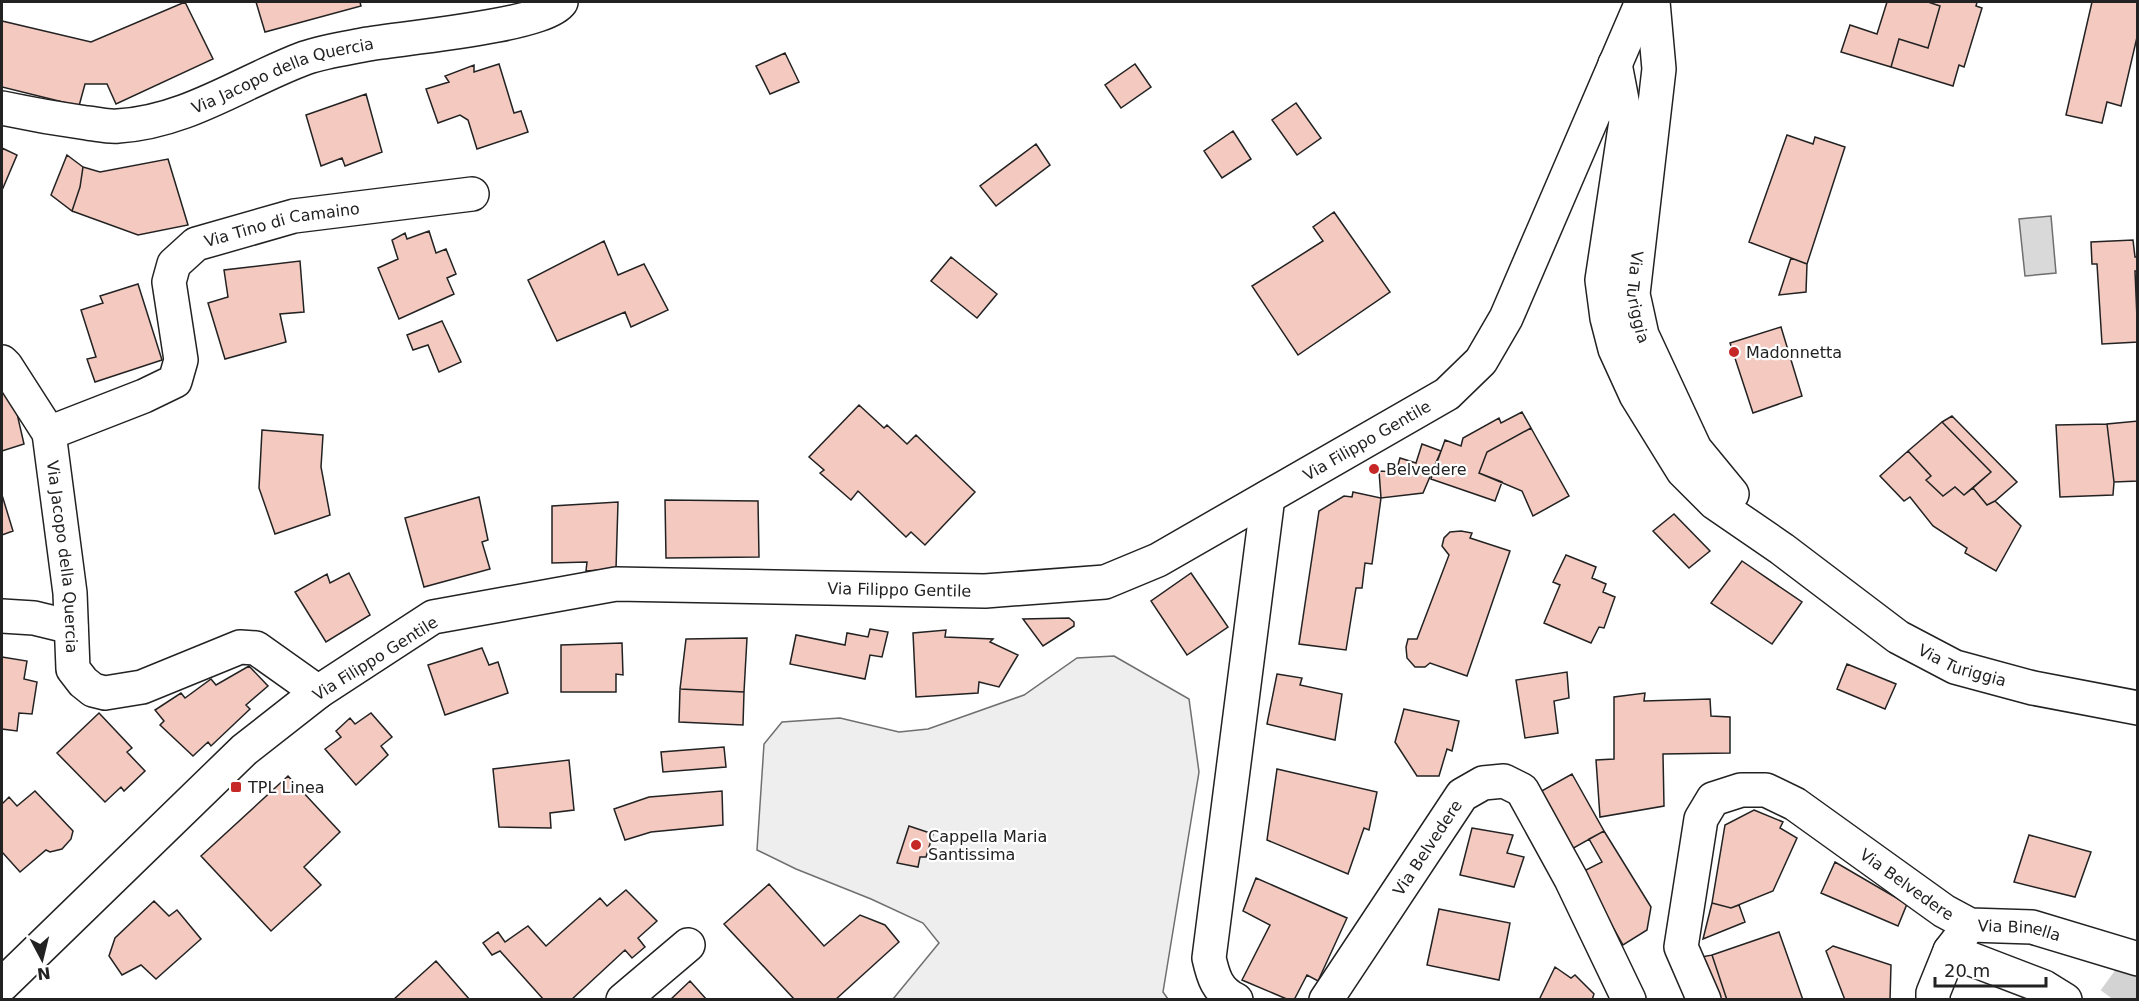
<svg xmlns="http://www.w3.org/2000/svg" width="2139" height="1001" viewBox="0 0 2139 1001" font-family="'DejaVu Sans',sans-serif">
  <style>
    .green { fill: #eee; stroke: #6f6f6f; stroke-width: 1.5 }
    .water { fill: #d9d9d9; stroke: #6f6f6f; stroke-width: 1.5 }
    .building { fill: #f3c9c0; stroke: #222; stroke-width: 1.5 }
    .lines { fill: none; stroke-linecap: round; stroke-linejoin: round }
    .highway-tunnel { stroke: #d3d3d3; stroke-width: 33; stroke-dasharray: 33 16; stroke-linecap: butt }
    .minor-casing { stroke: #222; stroke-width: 36 }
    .minor { stroke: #fff; stroke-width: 33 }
    .poi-dot { fill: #c62828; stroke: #fff; stroke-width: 2 }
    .labels { text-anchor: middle; stroke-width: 4.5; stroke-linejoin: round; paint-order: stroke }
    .street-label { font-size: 16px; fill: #222; stroke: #fff }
    .poi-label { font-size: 16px; fill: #222; stroke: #fff; text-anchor: start }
  </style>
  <rect width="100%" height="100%" fill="#fff"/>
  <!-- green -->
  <path class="green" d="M1114,656l75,43 10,73 -36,220 5,7h-275l46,-56 -16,-20 -52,-24 -75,-30 -39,-19 7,-106 18,-22 58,-4 59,14 29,-3 96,-34 53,-37z"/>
  <!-- water -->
  <path class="water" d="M2051,216l5,57 -31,3 -6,-57z"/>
  <!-- building -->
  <path class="building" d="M185,2l28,57 -97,45 -9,-20h-22l-6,22 -77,-19v-66l89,21z
    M256,2h104l1,4 -96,26z
    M1887,2h41l12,4 -12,42 -29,-9 -8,28 -50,-15 9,-27 27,9z
    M1928,2h49l-1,4 6,2 -18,59 -5,-2 -6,21 -62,-19 8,-28 29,9 12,-42z
    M2092,2h46v31l-17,73 -14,-4 -5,21 -36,-8z
    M785,53l14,29 -29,12 -14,-28z
    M499,64l15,49 7,-2 7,21 -51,17 -9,-29 -8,-5 -22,8 -12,-34 23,-7 -4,-6 29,-11v7z
    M1135,64l16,23 -30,21 -16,-23z
    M366,94l16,58 -37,14 -3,-8 -21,8 -15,-51z
    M1296,103l25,35 -24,17 -25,-35z
    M1233,131l18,28 -29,19 -18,-27z
    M1787,135l26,9 2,-7 30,10 -38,117 -58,-22z
    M1036,144l14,21 -54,41 -16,-20z
    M2,148l15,7 -14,33 -1,-1z
    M67,155l16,12 -3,20 -8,24 -21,-16z
    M168,159l20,66 -50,10 -66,-24 8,-24 3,-20 17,5z
    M1334,212l56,80 -92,63 -46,-69 71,-45 -10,-14z
    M429,231l7,22 10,-4 10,25 -9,4 7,16 -55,25 -21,-51 20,-9 -6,-19 13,-7 2,6z
    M2133,240l2,17h3v14h-3l3,71 -36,2 -5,-80h-5l-1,-22z
    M604,241l14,34 26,-11 24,46 -37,17 -6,-15 -68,29 -29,-61z
    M951,257l46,37 -20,24 -46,-37z
    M1791,258l16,6 -1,28 -27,3z
    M300,261l4,51 -24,2 6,28 -61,17 -17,-56 20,-6 -4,-27z
    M138,284l24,76 -67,22 -8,-23 9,-2 -15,-47 22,-7 -3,-7z
    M442,321l19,41 -22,10 -11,-27 -15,5 -6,-15z
    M1781,327l21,69 -49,17 -23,-70z
    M10,383l14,61 -22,7v-64z
    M859,405l25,23 3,-3 20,19 9,-9 59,57 -50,53 -14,-13 -5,5 -48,-46 -7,9 -31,-27 4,-3 -15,-13z
    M1522,412l9,16 -44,24 -8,21 23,9 -7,19 -64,-22 14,-39 16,6 2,-8 36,-20 2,5z
    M1952,416l65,66 -22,19 -8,4 -14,-17 18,-16 -49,-50z
    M2138,421v60l-24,1 -7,-58z
    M1942,422l49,50 -27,23 -9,-8 -12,9 -17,-16 5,-4 -23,-25z
    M2107,424l7,58 -1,13 -53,2 -4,-72z
    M1531,428l38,68 -36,20 -11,-25 -43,-18 8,-21z
    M262,430l61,5 -2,32 9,48 -55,19 -16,-46z
    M1422,444l19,7 -18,42 -42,5 -2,-27 17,1 4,-14 16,5z
    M1908,451l23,25 -5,4 17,16 12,-9 9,8 9,-7 14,17 8,-4 26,25 -25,45 -31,-18 2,-5 -34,-22 -23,-29 -6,4 -24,-25z
    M1353,492l28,6 -9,66 -7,-1 -3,25h-6l-10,62 -47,-6 20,-133 25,-15 8,1z
    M2,495l11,36 -11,4z
    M479,497l9,43 -6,2 8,27 -66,18 -19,-69z
    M665,500l93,1 1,56 -93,1z
    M618,502l-2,67 -30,2 1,-9 -35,1v-57z
    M1674,514l36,37 -21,17 -36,-37z
    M1461,531l11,2 -2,5 40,13 -43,125 -37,-13 -5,4h-10l-8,-9 -1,-11 2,-8h9l32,-84 -7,-9 2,-8 6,-6z
    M1566,555l30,12 -4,11 14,6 -3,8 12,5 -11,31 -5,-1 -8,16 -47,-20 16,-38 -7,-3z
    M1742,561l60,41 -30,42 -61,-41z
    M349,573l21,42 -44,27 -31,-50 32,-18 3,9z
    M1191,573l37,54 -41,28 -36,-54z
    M1069,618l5,4v4l-31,20 -20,-27z
    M870,629l18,3 -6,25 -12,-2 -5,24 -75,-15 6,-29 49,10 2,-12 21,4z
    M946,630l-1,7 48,2 -3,3 28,13 -19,32 -20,-5 -1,11 -62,4 -3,-64z
    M747,638l-3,54 -64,-3 6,-50z
    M622,643l1,32 -7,-1v18h-55v-47z
    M482,648l7,17 9,-3 10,31 -63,22 -17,-50z
    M2,657l25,4 -3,18 13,3 -5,32 -13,-1 -2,18 -15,-2z
    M1847,664l49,20 -11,25 -48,-20z
    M249,666l19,20 -22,19 4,4 -39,37 -3,-4 -15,14 -33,-31 4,-4 -9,-11 26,-17 4,5 26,-19 5,6z
    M1567,672l2,26 -15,3 4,32 -33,5 -9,-58z
    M1277,674l25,4 -2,7 42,9 -7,46 -68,-16z
    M680,689l64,3 -1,33 -64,-3z
    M1645,693l-1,8 66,-2 1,17 19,1v36l-67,1 1,52 -64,11 -4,-57 18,-1v-62z
    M1404,709l55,12 -7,30 -5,-2 -8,27h-22l-22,-34z
    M99,713l33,35 -5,4 18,19 -21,20 -3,-4 -16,15 -48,-49z
    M371,713l21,24 -11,9 7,9 -32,30 -31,-36 16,-12 -5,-6 14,-13 5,6z
    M724,747l2,20 -63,5 -2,-20z
    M569,760l5,50 -24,3 1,15 -52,-1 -6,-58z
    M1277,769l100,23 -8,38 -5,-2 -16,46 -81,-34z
    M1572,774l32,57 -34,19 -32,-57z
    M288,776l52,56 -36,35 17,18 -50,46 -70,-75z
    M35,791l38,40 -2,8 -9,10 -12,3 -4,-2 -26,22 -18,-20v-48l7,-7 8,9z
    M722,791l1,34 -72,7 -26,8 -11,-31 35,-12z
    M1754,810l29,12 -3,6 17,10 -24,53 -42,17 -19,-5 13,-78z
    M909,826l24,8 -7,23h-6l-2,10 -21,-4z
    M1472,828l41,7 -6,18 17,4 -10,30 -54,-12z
    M1604,831l47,76 -4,23 -24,15 -41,-73 20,-10 -13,-23z
    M2029,835l62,17 -16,45 -61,-15z
    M1835,862l72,42 -9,22 -77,-33z
    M1256,878l91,40 -29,63 -11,-6 -13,25h-5l-47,-20 28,-55 -27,-14z
    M769,884l55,62 36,-31 25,10 14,17 -64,58h-40l-71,-76z
    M626,890l31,31 -19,17 7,9 -13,11 -7,-8 -54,50h-27l-44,-49 -8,4 -9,-12 15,-11 7,10 23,-16 18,20 54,-48 7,8z
    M154,901l15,15 8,-6 24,29 -45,40 -15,-14 -19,10 -13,-19 6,-18z
    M1712,903l19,5 8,-3 6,17 -42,17z
    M1439,909l71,14 -11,57 -72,-15z
    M1779,932l24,68h-76l-15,-45z
    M1833,946l58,19 -1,35h-45l-19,-49z
    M1712,955l15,45h-12l-14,-43z
    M436,961l34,39h-77z
    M1555,967l16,11 4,-3 19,19 -2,6h-53z
    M690,981l17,19h-37z"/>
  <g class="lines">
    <!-- highway-tunnel -->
    <path class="highway-tunnel" d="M2114,1000l24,-33"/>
    <!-- minor casing -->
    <g class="minor-casing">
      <g id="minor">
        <path id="s1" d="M1653,2l6,67 -26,225 9,41 53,114 37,45"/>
        <path id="s2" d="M1615,64l11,57 -24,159 5,38 8,31 21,46 47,76 32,32 67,46 116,88 57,30 78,21 105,20"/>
        <path id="s3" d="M2,108c28,6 56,11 85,15 10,1 21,4 31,3 69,-4 125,-45 187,-68 20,-7 43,-10 63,-14 35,-6 176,-18 193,-42"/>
        <path id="s4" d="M2,362l4,4 43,67 21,160 3,76 10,13 10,8 12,3 37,-6 98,-40 16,1 62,44"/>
        <path id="s5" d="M49,433l95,-37 31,-15 6,-21 -12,-78 5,-18 22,-20 98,-28 178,-22"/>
        <path d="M2,616l32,2 37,9"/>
        <path d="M1950,951l94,36 21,13"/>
        <path id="s6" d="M2,985l242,-235 74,-58 115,-75 183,-33 369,7 120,-9 53,-22 289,-166 34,-33 25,-43 136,-316"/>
        <path d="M623,1000l65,-55"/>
        <path d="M1236,1000c-19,-9 -23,-24 -27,-42l59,-461"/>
        <path id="s7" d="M1326,1000l136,-205 21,-12 21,-2 18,9 49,89 58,121"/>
        <path id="s8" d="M1704,1000l-23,-53 20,-128 12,-20 28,-9h25l29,14 149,107 26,14 62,2 106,32"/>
        <path d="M1933,1000v-7l17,-42 13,-17"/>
      </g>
    </g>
    <!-- minor -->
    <use href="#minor" class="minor"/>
  </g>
  <!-- markers -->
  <g class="poi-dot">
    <circle cx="1734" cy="352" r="6"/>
    <circle cx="1374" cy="469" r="6"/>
    <rect x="230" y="781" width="12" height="12" rx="3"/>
    <circle cx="916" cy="845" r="6"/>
  </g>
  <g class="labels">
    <!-- street labels -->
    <g class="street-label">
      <text dy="6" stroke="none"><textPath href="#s3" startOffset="291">Via Jacopo della Quercia</textPath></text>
      <text dy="6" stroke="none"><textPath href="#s5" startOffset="374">Via Tino di Camaino</textPath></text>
      <text dy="6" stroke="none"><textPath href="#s1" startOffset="297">Via Turiggia</textPath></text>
      <text dy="6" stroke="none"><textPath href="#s6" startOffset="1542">Via Filippo Gentile</textPath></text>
      <text dy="6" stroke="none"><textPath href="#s4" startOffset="210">Via Jacopo della Quercia</textPath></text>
      <text dy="6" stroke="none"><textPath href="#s6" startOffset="1038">Via Filippo Gentile</textPath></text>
      <text transform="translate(375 658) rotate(-32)" y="6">Via Filippo Gentile</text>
      <text dy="6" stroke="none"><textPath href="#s2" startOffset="772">Via Turiggia</textPath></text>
      <text dy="6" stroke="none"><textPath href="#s7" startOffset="183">Via Belvedere</textPath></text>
      <text dy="6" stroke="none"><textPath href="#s8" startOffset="435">Via Belvedere</textPath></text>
      <text dy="6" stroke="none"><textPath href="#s8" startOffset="560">Via Binella</textPath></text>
    </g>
    <!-- poi labels -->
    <g class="poi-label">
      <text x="1746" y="358">Madonnetta</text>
      <text x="1386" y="475">Belvedere</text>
      <text x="248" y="793">TPL Linea</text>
      <text x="928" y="842">Cappella Maria<tspan x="928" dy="18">Santissima</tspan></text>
    </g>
  </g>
  <!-- border -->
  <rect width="2139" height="1001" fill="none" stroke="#222222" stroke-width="6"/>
  <!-- north arrow -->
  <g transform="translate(42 959) rotate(173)" stroke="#ffffff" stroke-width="4.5" paint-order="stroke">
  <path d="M0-4.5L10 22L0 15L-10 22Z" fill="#222222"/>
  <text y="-9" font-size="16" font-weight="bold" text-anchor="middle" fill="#222222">N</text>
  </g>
  <!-- scale -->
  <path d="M1935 977v9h111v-9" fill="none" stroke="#222222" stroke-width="3"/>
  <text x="1944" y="977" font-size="18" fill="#222222" stroke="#ffffff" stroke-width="4.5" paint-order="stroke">20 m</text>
</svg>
